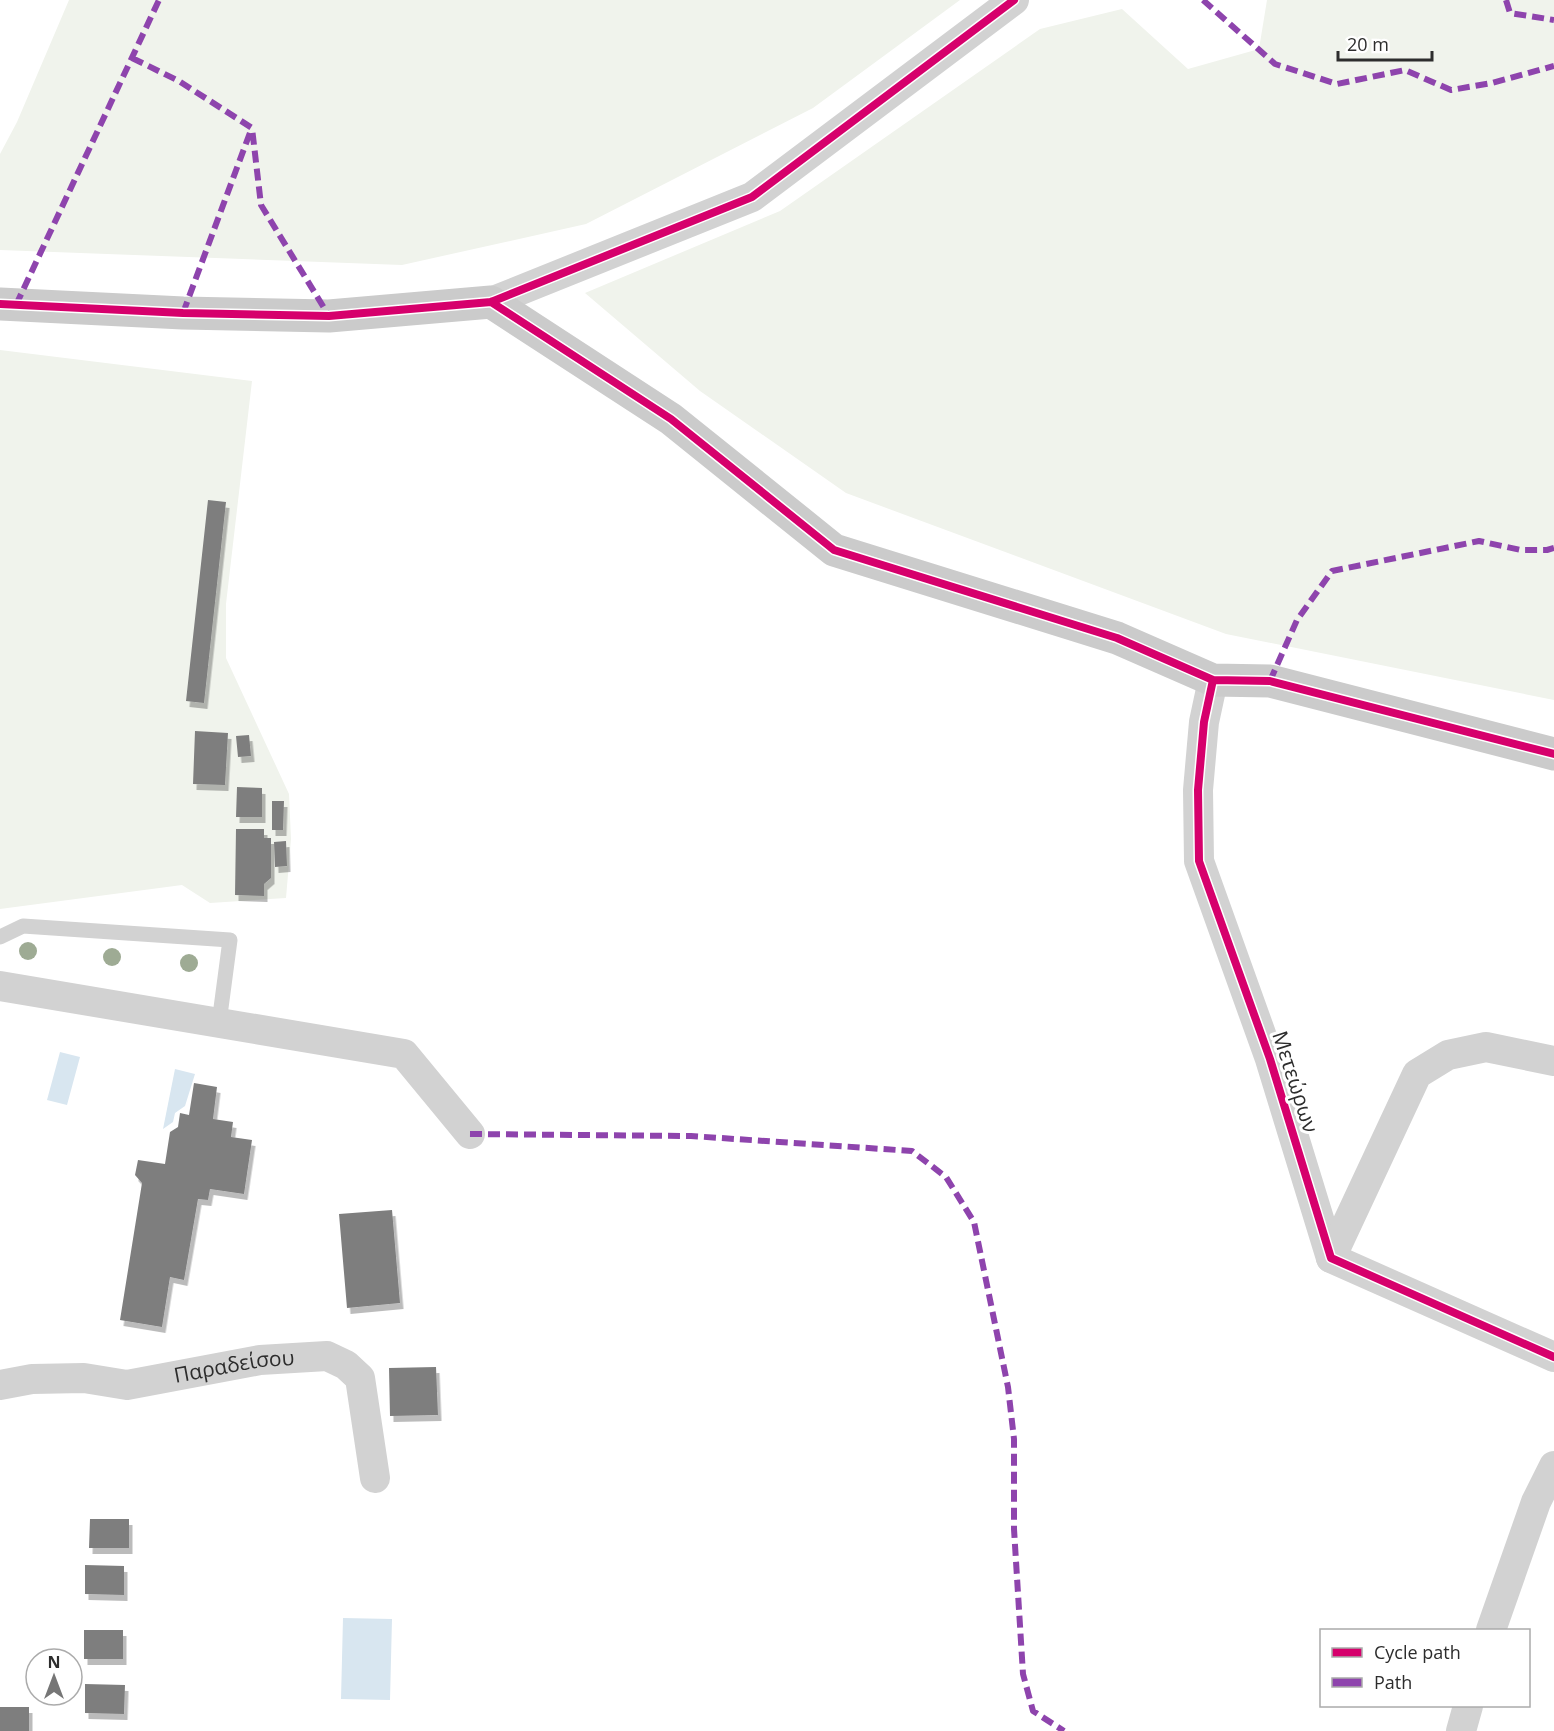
<svg xmlns="http://www.w3.org/2000/svg" width="1554" height="1731" viewBox="0 0 1554 1731" font-family="'Open Sans',sans-serif">
  <style>
    .green { fill: #f0f3ec }
    .water { fill: #d8e6f0 }
    .building { fill: #7e7e7e; filter: url(#shadow) }
    .lines { fill: none; stroke-linecap: round; stroke-linejoin: round }
    .lane { stroke: #d2d2d2; stroke-width: 15 }
    .street { stroke: #d2d2d2; stroke-width: 30 }
    .secondary { stroke: #cbcbcb; stroke-width: 33 }
    .quiet { stroke: #8e44ad; stroke-width: 6; stroke-dasharray: 12 6; stroke-linecap: butt }
    .cycleway-casing { stroke: #fff; stroke-width: 11 }
    .cycleway { stroke: #d6006c; stroke-width: 8 }
    .tree { fill: #9eab94 }
    .labels { text-anchor: middle; stroke-width: 6; stroke-linejoin: round; paint-order: stroke }
    .street-label { font-size: 21px; fill: #2d2d2d; stroke: #fff }
  </style>
  <defs>
    <filter id="shadow"><feDropShadow dx="3.5" dy="6" stdDeviation="0" flood-color="#0004"/></filter>
  </defs>
  <rect width="100%" height="100%" fill="#fff"/>
  <!-- green -->
  <path class="green" d="M69,0h891l-147,108 -227,116 -184,41 -402,-15v-96l17,-32z
    M1267,0h287v700l-328,-66 -380,-141 -146,-102 -115,-98 195,-82 260,-182 82,-20 66,60 71,-20z
    M0,350l252,31 -26,223v54l63,136 2,45 -5,59 -76,5 -28,-18 -182,24z"/>
  <!-- water -->
  <path class="water" d="M60,1052l20,5 -13,48 -20,-5z
    M175,1069l20,5 -10,32 -10,7 -2,9 -10,7z
    M343,1618l49,1 -2,81 -49,-1z"/>
  <!-- building -->
  <path class="building" d="M208,500l18,2 -22,201 -18,-2z
    M195,731l33,2 -3,52 -32,-1z
    M249,735l2,21 -13,1 -2,-21z
    M237,787l25,1v29h-26z
    M272,801h12l-1,29h-11z
    M236,829h28v9h7v40l-7,6v12l-29,-1z
    M286,841l1,25 -12,1 -1,-25z
    M194,1083l23,4 -4,32 20,3 -2,15 21,3 -8,54 -34,-5 -2,11 -10,-1 -14,81 -14,-3 -8,50 -42,-7 22,-137 -7,-8 3,-15 27,4 5,-32 8,-5 2,-14 9,2z
    M392,1210l8,93 -53,5 -8,-94z
    M436,1367l2,48 -48,1 -1,-48z
    M90,1519h39v29h-40z
    M85,1565l39,1v29l-39,-1z
    M84,1630h39v29h-39z
    M85,1684l40,1 -1,29 -39,-1z
    M0,1707h29v24h-29z"/>
  <g class="lines">
    <!-- lane -->
    <path class="lane" d="M0,937l23,-11 207,14 -11,83"/>
    <!-- street -->
    <g class="street">
      <path d="M491,302l261,-105 262,-197"/>
      <path d="M1213,680l-9,42 -6,68 1,71 71,198 61,199 223,99"/>
      <path d="M0,986l404,68 66,80"/>
      <path d="M1331,1258l86,-184 31,-19 38,-8 68,14"/>
      <path id="s1" d="M0,1385l32,-6 52,-1 43,7 133,-25 67,-4 19,9 14,13 15,100"/>
      <path d="M1491,1630l45,-128 18,-36"/>
      <path d="M1461,1731l7,-25"/>
    </g>
    <!-- secondary -->
    <path class="secondary" d="M0,304l183,9 146,3 162,-14 180,117 163,131 283,88 96,42 57,1 284,73"/>
    <!-- quiet -->
    <path class="quiet" d="M1203,0l72,64 62,20 68,-14 46,20 41,-7 62,-17
      M1506,0l4,13 44,7
      M132,58l47,23 73,47 9,77 68,111
      M16,305l143,-305
      M183,313l68,-183
      M1270,681l27,-61 35,-49 147,-30 42,9h26l7,-2
      M470,1134l221,2 221,15 34,26 28,45 34,165 6,52v90l9,145 10,37 31,20"/>
    <!-- cycleway casing -->
    <g class="cycleway-casing">
      <path id="cycleway" d="M491,302l180,117 163,131 283,88 96,42 57,1 284,73
        M0,304l183,9 146,3 162,-14 261,-105 262,-197
        M1213,680l-9,42 -6,68 1,71 71,198 61,199 223,99"/>
    </g>
    <!-- cycleway -->
    <use href="#cycleway" class="cycleway"/>
  </g>
  <!-- trees -->
  <g class="tree">
    <circle cx="28" cy="951" r="9"/>
    <circle cx="112" cy="957" r="9"/>
    <circle cx="189" cy="963" r="9"/>
  </g>
  <g class="labels">
    <!-- street labels -->
    <g class="street-label">
      <text transform="translate(1295 1082) rotate(72)" y="7">Μετεώρων</text>
      <text dy="7" stroke="none"><textPath href="#s1" startOffset="237">Παραδείσου</textPath></text>
    </g>
  </g>
  <!-- legend -->
  <rect x="1320" y="1629" width="210" height="78" fill="#ffffff" stroke="#ababab" stroke-width="1.5"/>
  <rect x="1332" y="1648" width="30" height="9" fill="#d6006c" stroke="#ababab" stroke-width="1.5"/>
  <text x="1374" y="1659" font-size="18" fill="#2d2d2d">Cycle path</text>
  <rect x="1332" y="1678" width="30" height="9" fill="#8e44ad" stroke="#ababab" stroke-width="1.5"/>
  <text x="1374" y="1689" font-size="18" fill="#2d2d2d">Path</text>
  <!-- north arrow -->
  <g transform="translate(54 1677)"><circle r="28" fill="#ffffff" stroke="#ababab" stroke-width="1.5"/>
  <path d="M0-4.5L10 22L0 15L-10 22Z" fill="#767676"/>
  <text y="-9" font-size="16" font-weight="bold" text-anchor="middle" fill="#2d2d2d">N</text>
  </g>
  <!-- scale -->
  <path d="M1338 51v9h94v-9" fill="none" stroke="#2d2d2d" stroke-width="3"/>
  <text x="1347" y="51" font-size="18" fill="#2d2d2d" stroke="#ffffff" stroke-width="4.5" paint-order="stroke">20 m</text>
</svg>
